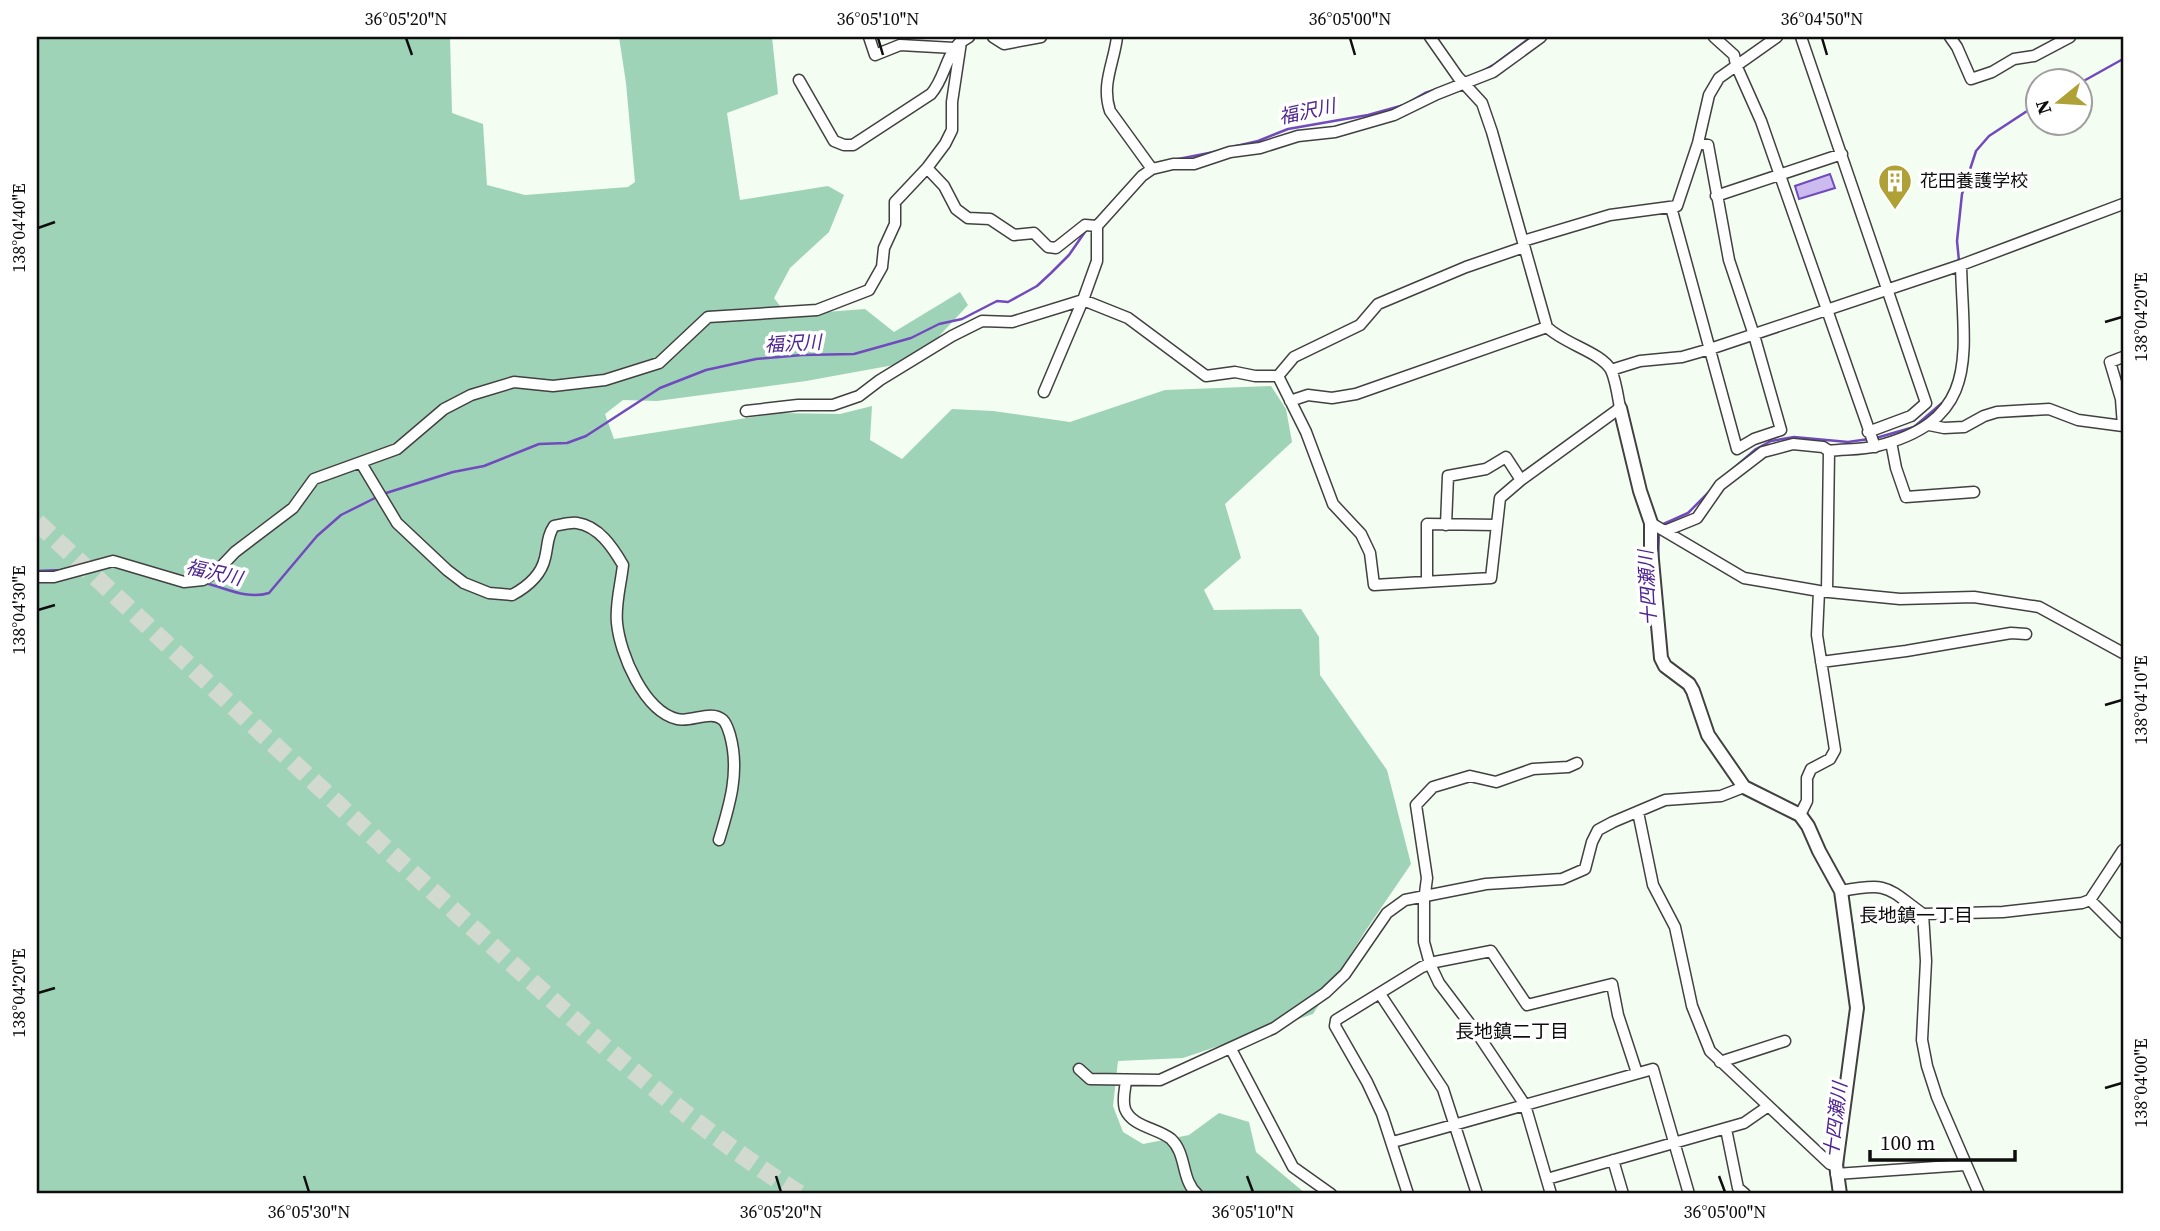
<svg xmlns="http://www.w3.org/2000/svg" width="2160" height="1231" viewBox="0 0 2160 1231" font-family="'Source Serif 4','Noto Sans JP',serif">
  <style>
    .forest { fill: #9fd3b8 }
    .water { fill: #cbbbef; stroke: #714abe; stroke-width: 2 }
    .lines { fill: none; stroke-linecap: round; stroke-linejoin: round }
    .stream { stroke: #714abe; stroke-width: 2.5 }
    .trunk-tunnel { stroke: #d2d9cf; stroke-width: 18; stroke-dasharray: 18 9; stroke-linecap: butt }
    .minor-casing { stroke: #414141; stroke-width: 13 }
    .tertiary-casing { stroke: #414141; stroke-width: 16 }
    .minor { stroke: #fff; stroke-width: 10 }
    .tertiary { stroke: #fff; stroke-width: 12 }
    .ticks { fill: none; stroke: #0e0e0e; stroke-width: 2.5 }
    .labels { text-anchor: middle; stroke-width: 7; stroke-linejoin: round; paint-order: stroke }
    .poi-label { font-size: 18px; fill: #0e0e0e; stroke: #fff; text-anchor: start }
    .water-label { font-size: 19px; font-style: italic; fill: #4e2592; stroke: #fff }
    .neighbourhood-label { font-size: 19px; fill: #0e0e0e; stroke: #fff }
    .neatline { fill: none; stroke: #0e0e0e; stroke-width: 2.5 }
    .ticks-label { font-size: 18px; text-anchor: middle; fill: #0e0e0e }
  </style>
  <rect width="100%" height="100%" fill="#f4fdf1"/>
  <!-- forest -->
  <path class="forest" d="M37,37h413l2,76 31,11 4,61 38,10 103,-8 7,-5 -9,-99 -7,-46h153l6,57 -51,19 13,87 88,-14 16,9 -15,37 -39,36 -16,30 13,17 78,-6 29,23 66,-40 8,13 -52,56 -110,20 -149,20 -34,-1 -18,14 9,25 165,-26 61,1 32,-8 -2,34 32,19 50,-50 41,2 77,11 95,-32 106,-4 15,23 6,33 -67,62 16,54 -37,32 10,20 87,-1 18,28 1,38 67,95 24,94 -45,66 -53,84 -130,44 -65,3 -5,45 10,26 20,12 46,-9 30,-22 30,9 7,30 50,42h-1269z"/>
  <!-- water -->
  <path class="water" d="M1830,174l5,14 -36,11 -4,-13z"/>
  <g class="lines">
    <!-- stream -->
    <path class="stream" d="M1479,73l16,-9 36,-27
      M2080,83l43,-24
      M1232,147l26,-6 30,-12 80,-14 36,-10 21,-12 12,-4
      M1158,163l61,-12
      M1094,222l19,-21
      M1959,261l-2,-20 5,-47 14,-43 13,-15 49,-32
      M1876,438l38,-11 28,-24
      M1727,474l29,-25 15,-8 23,-4 54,5 21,-3
      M383,494l70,-22 31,-6 55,-22 28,-1 19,-7 74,-48 46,-18 50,-11 46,-4 52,-1 57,-16 28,-14 23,-5 35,-18 11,1 29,-16 14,-13 18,-18 18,-26
      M1659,526l29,-13 25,-25
      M1658,561l1,-29
      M37,571l24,-1 17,-4
      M205,583c21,5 42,17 64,10l48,-57 24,-21 36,-18
      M1680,670l13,10
      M1852,923l8,63
      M1843,1170v-14"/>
    <!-- trunk-tunnel -->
    <path class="trunk-tunnel" d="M37,522c145,136 289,273 436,406 104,95 207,191 327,266"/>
    <!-- minor casing -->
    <g class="minor-casing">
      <path id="minor" d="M869,37l6,18 25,-10 54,3
        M993,37l11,7 37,-7
        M1117,37c-3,26 -16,47 -7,74l42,58
        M1714,37l20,18 2,10 25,56 114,326
        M1801,37l125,366 -15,13 -43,16
        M1950,37l7,10 14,32 21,-7 22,-13 20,-3 36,-19
        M799,80l35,61 10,4h9l78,-51c14,-16 14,-37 29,-52
        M927,168l17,18 12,23 12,9 22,1 24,16 20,-2 14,14 8,1 29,-23 12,1
        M1716,196l126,-42
        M1671,207l66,242 17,-10 27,-9 -27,-95 -25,-75 -21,-115 -10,-2
        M1523,241l87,-26 67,-9 21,-63 11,-48 10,-17 58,-41
        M1611,370l29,-9 42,-4 28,-8 251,-84 162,-61
        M1278,376l28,56 27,72 28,30 9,19 4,32 117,-7 9,-80 21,-18 99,-72c-2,-11 -4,-27 -9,-38 -10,-18 -47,-26 -64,-43l-55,-195 -10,-29 -24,-26 -28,-40
        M1278,376l16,-19 66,-32 18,-21 88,-37 58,-20
        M1044,392l39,-92 14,-39v-35l45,-50 10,-7 21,-5h21l36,-12 30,-4 38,-12 37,-4 59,-17 43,-21 56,-22 48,-35
        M1290,401l18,-6 24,3 24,-4 191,-67
        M746,411l52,-6h35l26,-9 21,-16 72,-44 30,-15 30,1 71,-22 45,18 78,58 29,-4 20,4h23
        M1929,425l15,3 20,-1 20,-11 13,-4 52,-3 29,11 45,6
        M2123,426l-2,-27 -11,-37 13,-5
        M1891,442l5,26 10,29 68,-5
        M361,463l36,60 50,47 17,13 25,10 23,2c15,-8 29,-19 33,-37 3,-12 2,-22 9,-32 7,-1 16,-4 23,-3 22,3 36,25 46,42 -2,19 -8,39 -6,58 3,31 27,88 60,96 14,4 34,-10 46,1 4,4 5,9 7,15 10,36 0,69 -11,105
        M1651,523l93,55 75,13 81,8 74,-2 65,10 84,46
        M1446,525l2,-49 38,-7 20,-12 15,23
        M1665,531l32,-13 23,-33 43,-33 30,-8 30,3 6,4
        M37,577h17l59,-16 71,21 19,-2 13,-8 19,-20 58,-44 21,-29 83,-30 47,-40 27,-14 43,-13 39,4 52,-6 54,-17 49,-46 109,-7 52,-20 13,-23 2,-19 11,-24v-22l32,-34 18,-24 7,-14v-28l9,-60 8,-5
        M1427,582v-58l70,1
        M1827,592l2,-141c16,-2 33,-1 48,-5 106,-27 86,-93 84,-181
        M1821,662l85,-11 105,-18 15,1
        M1638,812l15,73 22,42 17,79 18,45 120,113 6,1
        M1800,815l7,-14v-23l4,-9 19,-10 5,-9 -18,-115 2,-44
        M1841,891c48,-9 45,-4 82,23l80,-2 79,-9 8,-3 33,-50
        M2090,900l33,33
        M1923,914l3,47 -4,79 5,26 10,31 42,97
        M1380,994l63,95 34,105
        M1231,1049l62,118 38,27
        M1720,1062l65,-21
        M1079,1069l11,10 70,1 114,-52 51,-35 20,-19 42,-61 18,-13 81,-16 76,-5 23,-10 7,-27 6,-12 15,-8 52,-22 56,-4 23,-9
        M1126,1081c-1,9 -4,19 -1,28 7,18 33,19 46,30 16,15 10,41 26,55
        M1726,1129l12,59 7,6
        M1393,1142l260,-73 36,125
        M1613,1160l10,34
        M1836,1174l129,-9
        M1547,1179l197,-56 23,-16
        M1408,1194l-26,-80 -15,-32 -32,-56 1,-6 86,-53 13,-5 56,-11 36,54 85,-21 6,31 19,58
        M1551,1194l-26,-89 -46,-69 -40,-53 -9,-19 -6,-22v-41l3,-23 -11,-73 17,-18 37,-11 26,6 37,-13 35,-2 9,-4"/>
    </g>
    <!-- tertiary casing -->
    <g class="tertiary-casing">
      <path id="tertiary" d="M1620,408l20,83 11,32v26l10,109 4,8 24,18 4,7 15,44 36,52 56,28 8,11 11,25 22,40 16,117 -21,157 4,29"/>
    </g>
    <!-- minor -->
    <use href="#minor" class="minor"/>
    <!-- tertiary -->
    <use href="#tertiary" class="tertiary"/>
  </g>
  <!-- ticks -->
  <path class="ticks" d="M406,38l6,17M878,38l5,17M1350,38l5,17M1822,38l5,17M38,228l17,-6M2105,322l17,-5M38,610l17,-5M2105,705l17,-5M38,993l17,-5M2105,1088l17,-5M304,1176l5,16M776,1176l5,16M1247,1176l6,16M1719,1176l6,16"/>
  <!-- icons -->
  <defs>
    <g id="building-pin" transform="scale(1.75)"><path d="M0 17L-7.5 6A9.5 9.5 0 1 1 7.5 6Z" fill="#afa135" stroke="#fff"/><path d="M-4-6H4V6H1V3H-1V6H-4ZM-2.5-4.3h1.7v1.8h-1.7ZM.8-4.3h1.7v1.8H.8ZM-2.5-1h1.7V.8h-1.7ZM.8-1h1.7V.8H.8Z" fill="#fff"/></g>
  </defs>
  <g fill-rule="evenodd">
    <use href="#building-pin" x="1895" y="181"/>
  </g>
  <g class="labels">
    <!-- poi labels -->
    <g class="poi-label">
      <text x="1920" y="187">花田養護学校</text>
    </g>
    <!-- water labels -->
    <g class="water-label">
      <text transform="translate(1307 111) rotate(-12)" y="7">福沢川</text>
      <text transform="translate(793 343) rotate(-3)" y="7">福沢川</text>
      <text transform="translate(214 572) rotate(13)" y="7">福沢川</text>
      <text transform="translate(1647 588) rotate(-93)" y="7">十四瀬川</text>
      <text transform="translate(1835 1120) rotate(-83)" y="7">十四瀬川</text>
    </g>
    <!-- neighbourhood labels -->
    <g class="neighbourhood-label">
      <text x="1916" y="922">長地鎮一丁目</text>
      <text x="1512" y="1038">長地鎮二丁目</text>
    </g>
  </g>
  <!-- border -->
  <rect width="2160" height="1231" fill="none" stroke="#ffffff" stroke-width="77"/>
  <!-- north arrow -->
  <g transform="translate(2059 102) rotate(252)"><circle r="33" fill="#ffffff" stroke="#9f9f9f" stroke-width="2"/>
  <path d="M0-5L12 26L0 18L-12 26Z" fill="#afa135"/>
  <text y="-10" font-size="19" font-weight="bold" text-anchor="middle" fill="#0e0e0e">N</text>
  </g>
  <!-- scale -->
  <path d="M1870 1150v10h145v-10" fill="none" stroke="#0e0e0e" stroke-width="3.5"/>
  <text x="1880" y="1150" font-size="21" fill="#0e0e0e" stroke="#ffffff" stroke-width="5" paint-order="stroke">100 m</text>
  <rect x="38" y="38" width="2084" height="1154" class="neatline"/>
  <g class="ticks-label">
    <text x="406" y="25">36°05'20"N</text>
    <text x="878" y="25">36°05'10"N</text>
    <text x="1350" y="25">36°05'00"N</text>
    <text x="1822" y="25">36°04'50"N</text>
    <text transform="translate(19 228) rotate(-90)" y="6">138°04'40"E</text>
    <text transform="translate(2141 317) rotate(-90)" y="6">138°04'20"E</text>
    <text transform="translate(19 610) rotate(-90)" y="6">138°04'30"E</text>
    <text transform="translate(2141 700) rotate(-90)" y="6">138°04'10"E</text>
    <text transform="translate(19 993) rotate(-90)" y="6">138°04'20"E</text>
    <text transform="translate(2141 1083) rotate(-90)" y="6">138°04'00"E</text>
    <text x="309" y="1218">36°05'30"N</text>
    <text x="781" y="1218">36°05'20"N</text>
    <text x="1253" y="1218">36°05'10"N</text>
    <text x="1725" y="1218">36°05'00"N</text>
  </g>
</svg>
